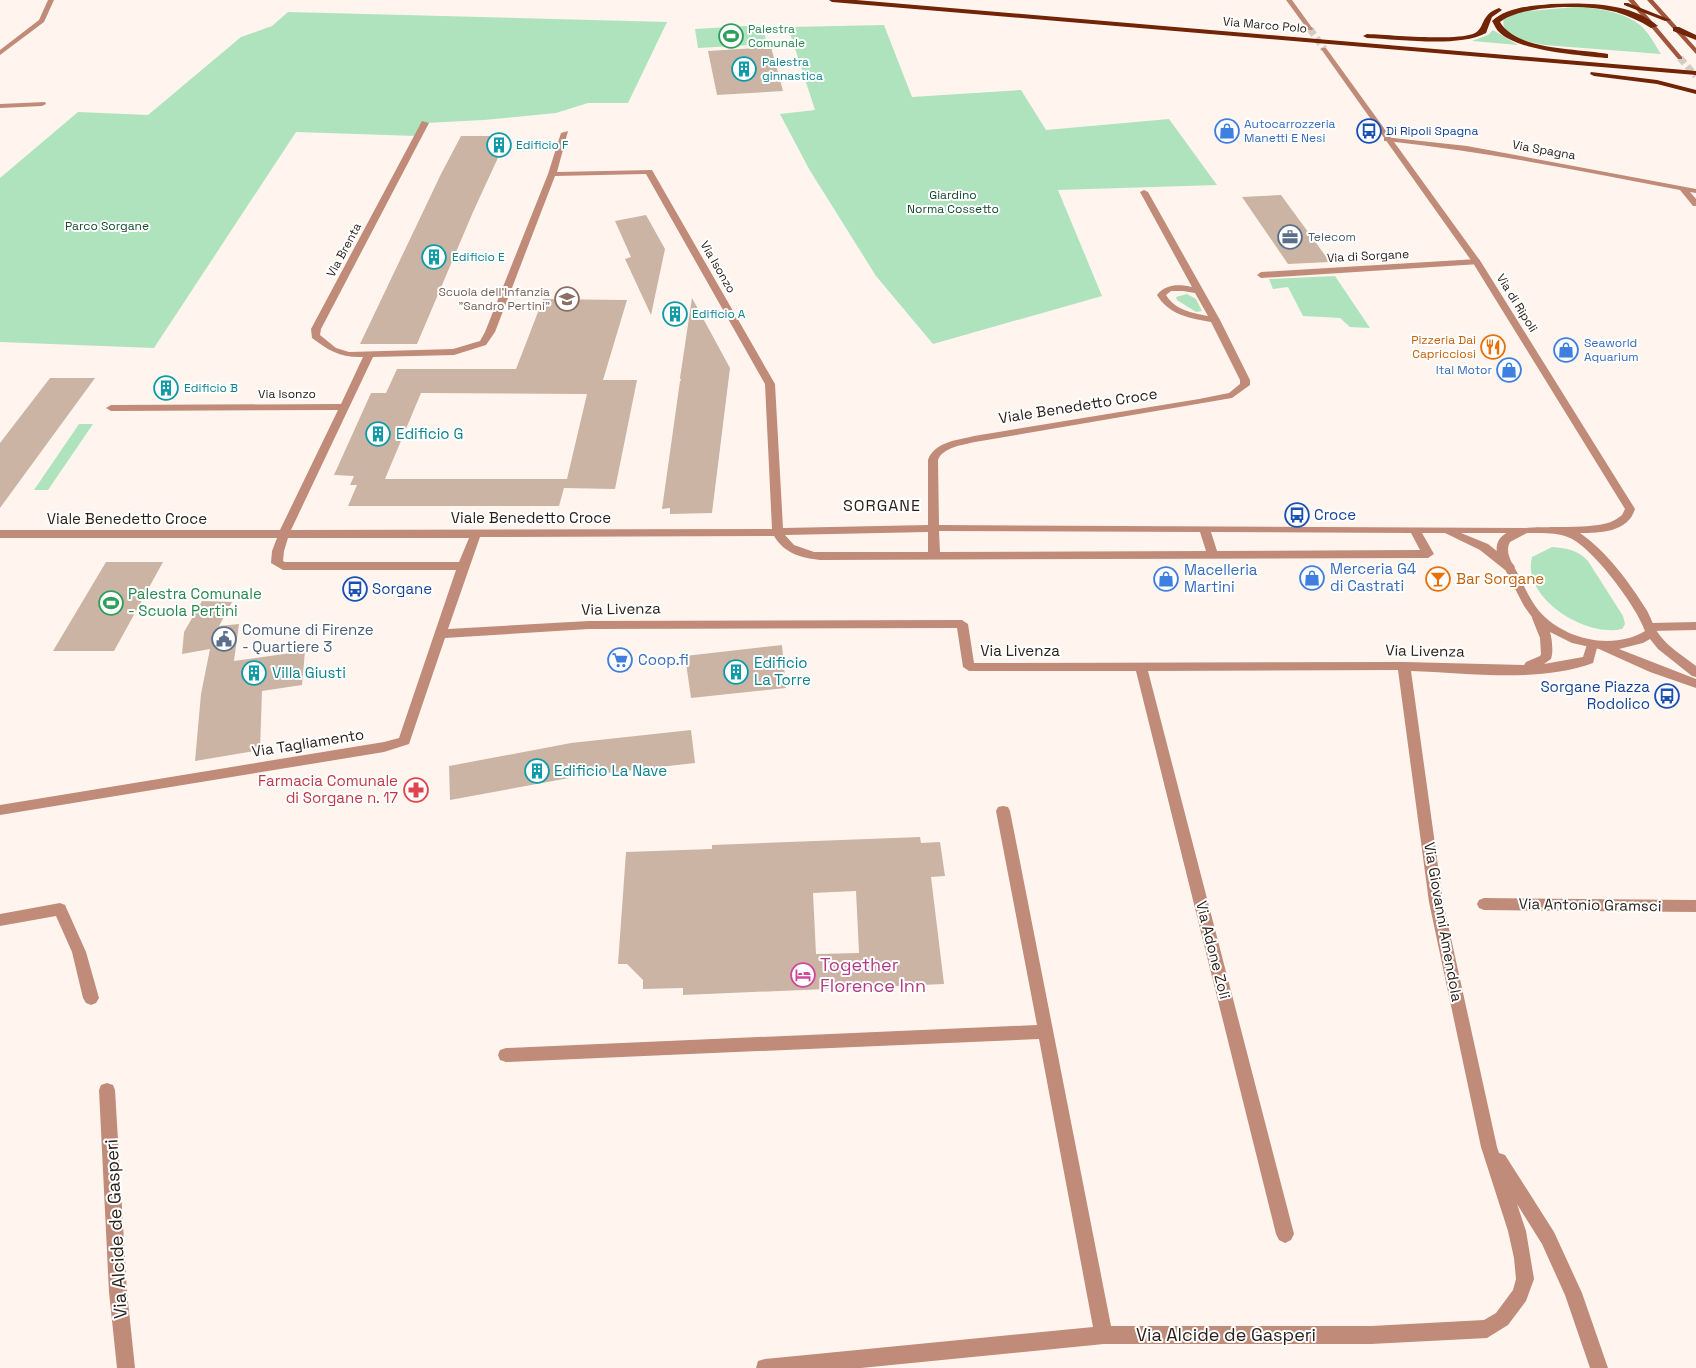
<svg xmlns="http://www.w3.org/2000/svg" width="1696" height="1368" viewBox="0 0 1696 1368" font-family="'Space Grotesk',sans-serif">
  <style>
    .green { fill: #aee3be }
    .building { fill: #cbb4a4; fill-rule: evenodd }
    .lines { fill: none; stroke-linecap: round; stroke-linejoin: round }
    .tertiary-tunnel { stroke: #d4cbc4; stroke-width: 7; stroke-dasharray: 7 4; stroke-linecap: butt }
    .secondary-tunnel { stroke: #d4cbc4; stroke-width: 7; stroke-dasharray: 7 4; stroke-linecap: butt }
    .minor { fill: #c18b79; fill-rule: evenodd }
    .tertiary { fill: #c18b79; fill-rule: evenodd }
    .secondary { fill: #a1553d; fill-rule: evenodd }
    .trunk { fill: #722406; fill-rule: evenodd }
    .labels { text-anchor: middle; stroke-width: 4; stroke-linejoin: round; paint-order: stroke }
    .far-street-label { font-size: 12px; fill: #2a211b; stroke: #fff }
    .far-leisure-label { font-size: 12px; fill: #27864d; stroke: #fff; text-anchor: start }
    .far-culture-label { font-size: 12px; fill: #0d838f; stroke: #fff; text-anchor: start }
    .far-shop-label { font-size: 12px; fill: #366cbe; stroke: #fff; text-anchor: start }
    .far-transit-label { font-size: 12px; fill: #164399; stroke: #fff; text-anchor: start }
    .far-park-label { font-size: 12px; fill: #154b2c; stroke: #fff }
    .far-service-label { font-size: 12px; fill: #4e5e75; stroke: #fff; text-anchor: start }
    .far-education-label { font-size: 12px; fill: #785e54; stroke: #fff; text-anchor: end }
    .far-food-label { font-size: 12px; fill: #c56008; stroke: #fff; text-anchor: end }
    .street-label { font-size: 15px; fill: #2a211b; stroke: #fff }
    .culture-label { font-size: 15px; fill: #0d838f; stroke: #fff; text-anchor: start }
    .transit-label { font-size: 15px; fill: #164399; stroke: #fff; text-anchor: start }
    .shop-label { font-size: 15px; fill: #366cbe; stroke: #fff; text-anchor: start }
    .food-label { font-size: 15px; fill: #c56008; stroke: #fff; text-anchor: start }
    .leisure-label { font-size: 15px; fill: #27864d; stroke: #fff; text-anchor: start }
    .service-label { font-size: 15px; fill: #4e5e75; stroke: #fff; text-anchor: start }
    .health-label { font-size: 15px; fill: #be3a42; stroke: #fff; text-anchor: end }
    .neighbourhood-label { font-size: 16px; letter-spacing: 1px; fill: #2a211b; stroke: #fff }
    .near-hotel-label { font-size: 18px; fill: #b23c85; stroke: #fff; text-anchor: start }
    .near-street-label { font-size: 18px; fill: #2a211b; stroke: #fff }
  </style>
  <rect width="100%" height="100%" fill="#fff5ee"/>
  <!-- green -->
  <path class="green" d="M1575,7c22,1 47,4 65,18 9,7 15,20 21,29l-117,-9c-14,-3 -46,-8 -40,-27l15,-6z
    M288,12l379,10 -39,81h-40l-32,10 -72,7 -59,3 -8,13 -121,-4 -142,216 -154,-6v-164l78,-66 70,3 93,-78 31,-11z
    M762,25l5,19 -69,4 -3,-19z
    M884,25l28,72 109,-7 25,40 123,-11 48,66 -159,5 44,106 -169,48 -57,-68 -67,-107 -29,-55 35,-4 -27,-83z
    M1493,30l25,15 -46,-4 16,-6z
    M1335,276l35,52 -20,-1 -10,-9 -37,-2 -15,-29 -15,2 -4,-10z
    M1187,294l9,5 6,12 -6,1 -19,-12 -1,-3z
    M79,424h14l-45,66h-14z
    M1552,547c14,1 26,3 36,14l35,55 2,8 -3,5c-36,9 -101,-31 -90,-72z"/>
  <!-- building -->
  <path class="building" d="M771,47l12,44 -66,4 -9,-44z
    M461,136h47l-35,76 -56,132h-57l81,-170z
    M1281,195l49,67 -42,2 -46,-67z
    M646,215l19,34 -14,66 -26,-56 6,-2 -16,-36z
    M692,298l38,70 -18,145 -42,1v-6l-8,1 18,-128h1l-1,-3z
    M543,299l84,1 -24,80h34l-22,109 -51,-1 -5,18h-211l9,-21h-7l4,-9 -20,-1 37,-82h15l11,-24h119zM421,393l166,1 -20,85h-182z
    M50,378h45l-95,130v-65z
    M106,562h57l-49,89h-61z
    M202,601l30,1 -13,24 20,-2 -5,37 71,-10 -3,34 -40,6 -2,59 -65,11 6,-67 9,-45 -28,5 2,-22z
    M782,645l4,43 -95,10 -6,-42z
    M691,730l4,33 -115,13 -130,24 -1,-34 122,-23z
    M920,837l1,6 19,-1 5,34 -14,1 13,107 -261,11v-7l-40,1v-9l-16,-16h-9l8,-112 86,-3v-4zM856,891l3,62 -43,1 -3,-61z"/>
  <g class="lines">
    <!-- tertiary-tunnel -->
    <path class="tertiary-tunnel" d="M1310,29l14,20"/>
    <!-- secondary-tunnel -->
    <path class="secondary-tunnel" d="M1680,58l16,18"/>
    <!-- minor -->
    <path class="minor" d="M48,0h6l-10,22 -44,33v-5l39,-30z
      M45,102l1,2 -4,2 -42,2v-4z
      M422,121l7,2 -108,206 -1,6 16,13 13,4 104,-3 27,-8 5,-9 63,-158 13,-41 7,-2 -11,41 95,-2 123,214 8,144 145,-3v-65c6,-18 30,-20 46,-24l225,-37 30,-6 11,-9v-4l-29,-58c-22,-4 -42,-7 -54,-27 8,-11 22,-11 35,-8l-52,-95 4,-2 4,2 72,128 30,60v5l-18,13 -257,44c-12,3 -32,5 -37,18l1,65 592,3 2,2 -6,3h-66l27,11 25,20 2,3 -2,3h-8l-25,-20 -35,-17h-23l12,21 -6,4 -608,2c-19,-2 -36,-7 -46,-24l-294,1 -32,92 141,-8 373,-1 6,4 6,39 430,-1 120,3 2,-3 14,-6 1,-2 -1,-16 -8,-20 6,-4c12,3 17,34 13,45l-7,5 39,-7 5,-16h8l2,3 -5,19c-54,20 -125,10 -182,8l32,231 54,245 2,6 6,2 49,77 28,61 26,75h-18l-25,-73 -23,-51 -25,-40 9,27 8,48 -8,22 -18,24 -21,13 -116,6h-267l-243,24h-105l2,-7 7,-2 328,-32 -54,-288 -533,23 -6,-2 -2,-5 2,-5 6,-2 531,-23 -41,-214 2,-4 5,-1 5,1 2,4 101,515h260l113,-6 12,-7 17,-23 3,-11 -2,-21 -6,-27 -27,-84 -52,-245 -31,-232 -250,1 146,563 -3,6 -6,3 -6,-3 -3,-6 -140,-563h-167l-6,-4 -6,-39 -368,1 -144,9 -36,106 -25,8 -384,63v-10l384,-63 15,-4 57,-168h-173l-12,-7 1,-12 5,-13h-277v-8h280l58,-120 -227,1 -5,-3 5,-3 230,-1 22,-47c-22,1 -34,-6 -51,-19l-1,-9zM646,174l119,210 7,145 -481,1 82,-173 81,-2 32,-10 9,-13 60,-156zM1171,291h12l12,2 13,23c-16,-3 -33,-6 -42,-21zM939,531l261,1 6,19 -266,1zM928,532v20h-114l-20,-7 -9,-10zM1211,532l200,1 9,17 -203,1zM288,538h181l-10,24h-174l-2,-1 1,-10z
      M1384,137l83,9 229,43v4l-6,-1 6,7v7h-3l-13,-16c-98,-19 -193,-38 -293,-49h-3z
      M1477,259l3,1v4l-219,14 -4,-3 4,-3z
      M1696,622v8l-45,1 -6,-4 6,-4z
      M1484,898l212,2v12l-212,-2 -5,-2 -2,-4 2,-4z
      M60,903l5,2 21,47 13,46 -3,5 -5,2 -5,-2 -3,-5 -11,-46 -16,-36 -56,10v-12z
      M107,1083l6,2 2,5 12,202 8,76h-18l-8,-76 -10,-202 2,-5z"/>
    <!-- tertiary -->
    <path class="tertiary" d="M1286,0h6l21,29 -1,1h-4z
      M1322,48h4l155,214 154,247c-7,23 -34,24 -55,24 27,19 49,49 66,76 5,8 7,17 12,24 10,14 25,23 38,33v11l-4,-1 -34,-27 -8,-10 -7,4 -24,6 77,30v9l-46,-16 -51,-23 -27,-6 -28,-14 -10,-9 -10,-14 -27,-52c-5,-31 40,-26 58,-27 14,0 28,0 43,-2 9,-1 17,-4 24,-10l3,-6 -152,-246 -152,-214zM1527,533c14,0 30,-1 43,5 23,10 67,69 75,93 -33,20 -82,8 -106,-20 -9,-11 -15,-25 -21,-37 -5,-10 -14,-21 -8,-32z"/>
    <!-- secondary -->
    <path class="secondary" d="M1628,0h6l48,57v2h-4z
      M1647,0h6l43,48v6z"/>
    <!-- trunk -->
    <path class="trunk" d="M829,0h27l840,71v4l-864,-73z
      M1624,3h4l43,17 -6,1 -41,-16z
      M1551,4c34,-1 79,-2 107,22l-7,2c-11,-7 -22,-12 -35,-16 -29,-8 -92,-8 -116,10 17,29 77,26 108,32v4h-3c-26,-3 -89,-7 -107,-27 -2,-2 -4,-7 -6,-10 15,-14 39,-15 59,-17z
      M1499,8l3,2 -10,7 -6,16c-28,15 -87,6 -119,5l-4,-2 4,-2c25,1 85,7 106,0 13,-5 6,-19 26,-26z
      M1673,27h6l17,8v5l-23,-9z
      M1591,72l66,8 39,10v4l-39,-10 -63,-8 -4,-2z"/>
  </g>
  <!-- icons -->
  <defs>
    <g id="stadium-ring" transform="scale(1.25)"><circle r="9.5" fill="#fff" stroke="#2e9e5b" stroke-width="1.5"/><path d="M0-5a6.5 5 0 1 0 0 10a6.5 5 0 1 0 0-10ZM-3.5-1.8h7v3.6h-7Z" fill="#2e9e5b"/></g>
    <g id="building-ring" transform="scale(1.25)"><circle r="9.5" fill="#fff" stroke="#0f9aa8" stroke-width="1.5"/><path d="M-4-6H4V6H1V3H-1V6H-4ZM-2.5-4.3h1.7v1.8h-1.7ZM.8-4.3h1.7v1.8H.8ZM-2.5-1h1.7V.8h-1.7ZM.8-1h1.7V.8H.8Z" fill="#0f9aa8"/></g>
    <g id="shop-ring" transform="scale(1.25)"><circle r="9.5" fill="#fff" stroke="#3f7fe0" stroke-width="1.5"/><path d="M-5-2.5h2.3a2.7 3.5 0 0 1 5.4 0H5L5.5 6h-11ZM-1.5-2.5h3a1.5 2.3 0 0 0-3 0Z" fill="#3f7fe0"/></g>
    <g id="bus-ring" transform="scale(1.25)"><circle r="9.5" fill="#fff" stroke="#1a4fb4" stroke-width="1.5"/><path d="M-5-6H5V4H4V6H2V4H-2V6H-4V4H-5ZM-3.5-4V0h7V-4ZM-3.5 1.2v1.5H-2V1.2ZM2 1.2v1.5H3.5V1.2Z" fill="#1a4fb4"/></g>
    <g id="office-ring" transform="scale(1.25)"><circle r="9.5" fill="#fff" stroke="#5c6f8a" stroke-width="1.5"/><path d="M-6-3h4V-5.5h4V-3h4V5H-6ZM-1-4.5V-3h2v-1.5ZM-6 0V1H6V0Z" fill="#5c6f8a"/></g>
    <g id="school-ring" transform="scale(1.25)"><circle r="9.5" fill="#fff" stroke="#8d6e63" stroke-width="1.5"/><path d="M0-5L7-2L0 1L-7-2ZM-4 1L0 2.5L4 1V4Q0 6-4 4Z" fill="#8d6e63"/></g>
    <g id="restaurant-ring" transform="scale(1.25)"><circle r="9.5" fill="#fff" stroke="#e8710a" stroke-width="1.5"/><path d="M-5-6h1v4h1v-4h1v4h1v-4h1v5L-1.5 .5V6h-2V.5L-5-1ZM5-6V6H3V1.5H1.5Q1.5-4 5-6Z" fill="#e8710a"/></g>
    <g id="bar-ring" transform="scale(1.25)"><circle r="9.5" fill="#fff" stroke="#e8710a" stroke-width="1.5"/><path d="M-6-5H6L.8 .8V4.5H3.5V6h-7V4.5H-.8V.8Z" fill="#e8710a"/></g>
    <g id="civic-ring" transform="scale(1.25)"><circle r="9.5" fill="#fff" stroke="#5c6f8a" stroke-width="1.5"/><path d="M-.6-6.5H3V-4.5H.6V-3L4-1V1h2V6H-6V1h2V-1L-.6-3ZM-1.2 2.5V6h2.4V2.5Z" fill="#5c6f8a"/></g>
    <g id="supermarket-ring" transform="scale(1.25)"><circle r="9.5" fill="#fff" stroke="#3f7fe0" stroke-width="1.5"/><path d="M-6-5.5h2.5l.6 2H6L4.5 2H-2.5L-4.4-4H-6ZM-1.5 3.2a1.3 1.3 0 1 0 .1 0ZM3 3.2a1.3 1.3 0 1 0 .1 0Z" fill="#3f7fe0"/></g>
    <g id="pharmacy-ring" transform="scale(1.25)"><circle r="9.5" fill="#fff" stroke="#e0444e" stroke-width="1.5"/><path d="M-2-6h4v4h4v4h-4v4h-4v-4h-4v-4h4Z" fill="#e0444e"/></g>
    <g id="hotel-ring" transform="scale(1.25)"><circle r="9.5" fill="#fff" stroke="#d1479c" stroke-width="1.5"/><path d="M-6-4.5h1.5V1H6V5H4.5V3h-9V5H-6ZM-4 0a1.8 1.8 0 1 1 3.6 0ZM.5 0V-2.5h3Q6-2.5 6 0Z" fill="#d1479c"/></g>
  </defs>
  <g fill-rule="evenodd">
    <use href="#stadium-ring" x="731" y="36"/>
    <use href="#building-ring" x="744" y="69"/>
    <use href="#shop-ring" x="1227" y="131"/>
    <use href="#bus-ring" x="1369" y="131"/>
    <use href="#building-ring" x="499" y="145"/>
    <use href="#office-ring" x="1290" y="237"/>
    <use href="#building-ring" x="434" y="257"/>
    <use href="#school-ring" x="567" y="299"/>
    <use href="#building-ring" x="675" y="314"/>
    <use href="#restaurant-ring" x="1493" y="347"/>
    <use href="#shop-ring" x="1566" y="350"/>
    <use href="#shop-ring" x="1509" y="370"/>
    <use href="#building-ring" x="166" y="388"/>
    <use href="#building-ring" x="378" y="434"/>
    <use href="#bus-ring" x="1297" y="515"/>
    <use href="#shop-ring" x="1312" y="578"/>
    <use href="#shop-ring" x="1166" y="579"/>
    <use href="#bar-ring" x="1438" y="579"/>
    <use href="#bus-ring" x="355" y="589"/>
    <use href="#stadium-ring" x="111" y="603"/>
    <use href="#civic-ring" x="224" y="639"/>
    <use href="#supermarket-ring" x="620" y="660"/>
    <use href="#building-ring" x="736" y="672"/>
    <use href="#building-ring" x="254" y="673"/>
    <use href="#bus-ring" x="1667" y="696"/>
    <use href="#building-ring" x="537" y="771"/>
    <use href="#pharmacy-ring" x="416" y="790"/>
    <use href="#hotel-ring" x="803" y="975"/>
  </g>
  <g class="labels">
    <!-- far-street labels -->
    <g class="far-street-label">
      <text transform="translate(1265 25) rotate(5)" y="4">Via Marco Polo</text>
      <text transform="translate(1544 150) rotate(10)" y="4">Via Spagna</text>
      <text transform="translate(344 250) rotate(-62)" y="4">Via Brenta</text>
      <text transform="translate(1368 256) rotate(-3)" y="4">Via di Sorgane</text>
      <text transform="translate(718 267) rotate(60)" y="4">Via Isonzo</text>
      <text transform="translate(1517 303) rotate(58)" y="4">Via di Ripoli</text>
      <text x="287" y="398">Via Isonzo</text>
    </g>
    <!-- far-leisure labels -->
    <g class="far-leisure-label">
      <text x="748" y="33">Palestra<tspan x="748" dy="14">Comunale</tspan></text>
    </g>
    <!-- far-culture labels -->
    <g class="far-culture-label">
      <text x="762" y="66">Palestra<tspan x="762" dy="14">ginnastica</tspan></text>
      <text x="516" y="149">Edificio F</text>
      <text x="452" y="261">Edificio E</text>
      <text x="692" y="318">Edificio A</text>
      <text x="184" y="392">Edificio B</text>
    </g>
    <!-- far-shop labels -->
    <g class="far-shop-label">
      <text x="1244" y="128">Autocarrozzeria<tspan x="1244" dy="14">Manetti E Nesi</tspan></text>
      <text x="1584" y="347">Seaworld<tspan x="1584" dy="14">Aquarium</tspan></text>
      <text x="1492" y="374" text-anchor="end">Ital Motor</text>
    </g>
    <!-- far-transit labels -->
    <g class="far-transit-label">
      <text x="1386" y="135">Di Ripoli Spagna</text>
    </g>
    <!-- far-park labels -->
    <g class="far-park-label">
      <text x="953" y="199">Giardino<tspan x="953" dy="14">Norma Cossetto</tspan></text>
      <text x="107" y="230">Parco Sorgane</text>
    </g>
    <!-- far-service labels -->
    <g class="far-service-label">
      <text x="1308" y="241">Telecom</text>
    </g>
    <!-- far-education labels -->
    <g class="far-education-label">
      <text x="550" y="296">Scuola dell'Infanzia<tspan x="550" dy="14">"Sandro Pertini"</tspan></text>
    </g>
    <!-- far-food labels -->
    <g class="far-food-label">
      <text x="1476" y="344">Pizzeria Dai<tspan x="1476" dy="14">Capricciosi</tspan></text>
    </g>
    <!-- street labels -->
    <g class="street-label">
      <text transform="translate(1078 406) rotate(-9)" y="5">Viale Benedetto Croce</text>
      <text x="531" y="523">Viale Benedetto Croce</text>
      <text x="127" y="524">Viale Benedetto Croce</text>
      <text transform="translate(621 609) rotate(-1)" y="5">Via Livenza</text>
      <text x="1020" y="656">Via Livenza</text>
      <text transform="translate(1425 651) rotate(1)" y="5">Via Livenza</text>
      <text transform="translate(308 743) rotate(-9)" y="5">Via Tagliamento</text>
      <text transform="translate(1590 905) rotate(1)" y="5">Via Antonio Gramsci</text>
      <text transform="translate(1443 922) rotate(80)" y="5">Via Giovanni Amendola</text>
      <text transform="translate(1213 950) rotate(76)" y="5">Via Adone Zoli</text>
    </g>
    <!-- culture labels -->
    <g class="culture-label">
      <text x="396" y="439">Edificio G</text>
      <text x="754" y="668">Edificio<tspan x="754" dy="17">La Torre</tspan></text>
      <text x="272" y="678">Villa Giusti</text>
      <text x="554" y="776">Edificio La Nave</text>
    </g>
    <!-- transit labels -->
    <g class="transit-label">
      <text x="1314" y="520">Croce</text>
      <text x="372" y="594">Sorgane</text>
      <text x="1650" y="692" text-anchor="end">Sorgane Piazza<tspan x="1650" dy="17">Rodolico</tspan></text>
    </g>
    <!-- shop labels -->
    <g class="shop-label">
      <text x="1330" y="574">Merceria G4<tspan x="1330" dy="17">di Castrati</tspan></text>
      <text x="1184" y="575">Macelleria<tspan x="1184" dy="17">Martini</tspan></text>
      <text x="638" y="665">Coop.fi</text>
    </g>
    <!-- food labels -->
    <g class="food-label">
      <text x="1456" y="584">Bar Sorgane</text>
    </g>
    <!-- leisure labels -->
    <g class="leisure-label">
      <text x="128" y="599">Palestra Comunale<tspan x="128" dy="17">- Scuola Pertini</tspan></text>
    </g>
    <!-- service labels -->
    <g class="service-label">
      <text x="242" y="635">Comune di Firenze<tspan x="242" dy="17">- Quartiere 3</tspan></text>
    </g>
    <!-- health labels -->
    <g class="health-label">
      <text x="398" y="786">Farmacia Comunale<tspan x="398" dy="17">di Sorgane n. 17</tspan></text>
    </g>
    <!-- neighbourhood labels -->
    <g class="neighbourhood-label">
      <text x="882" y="511">SORGANE</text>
    </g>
    <!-- near-hotel labels -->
    <g class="near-hotel-label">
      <text x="820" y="971">Together<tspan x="820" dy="21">Florence Inn</tspan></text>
    </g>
    <!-- near-street labels -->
    <g class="near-street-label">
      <text transform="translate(116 1229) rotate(-93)" y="6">Via Alcide de Gasperi</text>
      <text x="1226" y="1341">Via Alcide de Gasperi</text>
    </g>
  </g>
</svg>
